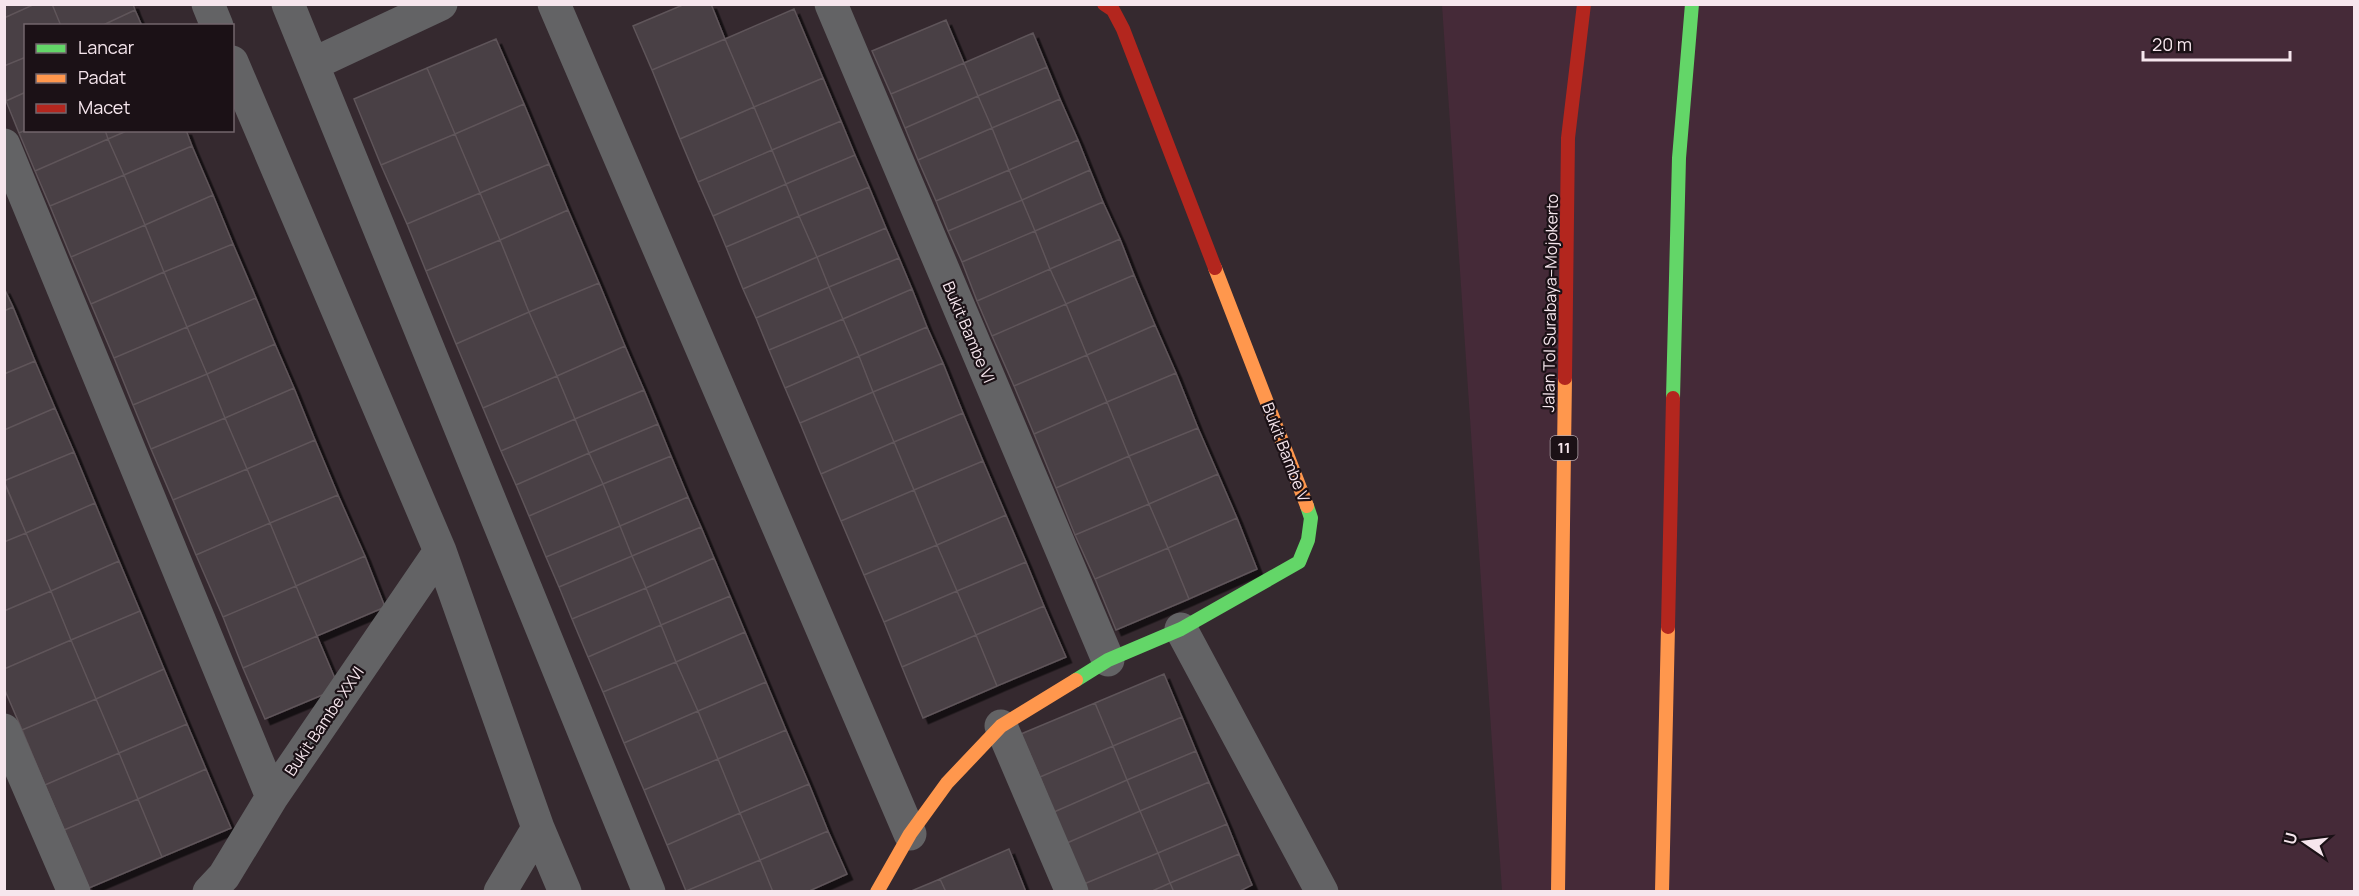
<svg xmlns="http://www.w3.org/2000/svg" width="2359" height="896" viewBox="0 0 2359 896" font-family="Manrope,sans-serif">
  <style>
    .built { fill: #452a38 }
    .building { fill: #493f44; stroke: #5f555a; stroke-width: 1.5; filter: url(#shadow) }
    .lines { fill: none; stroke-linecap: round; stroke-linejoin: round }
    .street { stroke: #636365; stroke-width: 33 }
    .fast { stroke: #63d668; stroke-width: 14 }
    .slow { stroke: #ff974d; stroke-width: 14 }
    .jam { stroke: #b3261e; stroke-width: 14 }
    .labels { text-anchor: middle; stroke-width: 4.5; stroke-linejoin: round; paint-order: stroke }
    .shield { fill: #1b1116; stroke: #b4a6ac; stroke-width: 1.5 }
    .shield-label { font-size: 15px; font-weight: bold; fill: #f6e6ed }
    .street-label { font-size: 16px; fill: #f6e6ed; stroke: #1b1116 }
  </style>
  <defs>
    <filter id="shadow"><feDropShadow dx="5.5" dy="5.5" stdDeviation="0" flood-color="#0009"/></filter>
  </defs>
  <rect width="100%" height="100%" fill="#35292f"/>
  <!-- built -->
  <path class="built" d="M1442,5h912v886h-852z"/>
  <!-- building -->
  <path class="building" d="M4,4h31l-31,14z
    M35,4h17l9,22h-35v31l-22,9v-48z
    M52,4h81l2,6 -34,16h-40z
    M685,4h26l14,35 -73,31 -19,-44z
    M794,9l29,69 -69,29 -29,-68z
    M135,10l7,16h-41z
    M946,20l18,43 -73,31 -19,-43z
    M1033,33l14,34 -69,29 -14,-33z
    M496,39l28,65 -69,30 -28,-66z
    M725,39l29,68 -74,32 -28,-69z
    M26,57v35l-20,9 -2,-35z
    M964,63l14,33 -73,32 -14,-34z
    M1047,67l13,32 -68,29 -14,-32z
    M427,68l28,66 -74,31 -27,-66z
    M823,78l18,43 -69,29 -18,-43z
    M26,92v38l-7,3 -13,-32z
    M978,96l14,32 -74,32 -13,-32z
    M1060,99l18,41 -69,30 -17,-42z
    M524,104l25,60 -69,29 -25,-59z
    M754,107l18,43 -74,32 -18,-43z
    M841,121l14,34 -69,29 -14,-34z
    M992,128l17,42 -73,31 -18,-41z
    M26,130h79l3,9 -73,32 -16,-38z
    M105,130h24l-21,9z
    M129,130h57l6,16 -68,29 -16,-36z
    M455,134l25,59 -73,31 -26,-59z
    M108,139l16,36 -74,31 -15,-35z
    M1078,140l12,30 -68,30 -13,-30z
    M192,146l21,49 -68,30 -21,-50z
    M772,150l14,34 -73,32 -15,-34z
    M855,155l14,32 -70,29 -13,-32z
    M549,164l19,46 -68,30 -20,-47z
    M1009,170l13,30 -74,31 -12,-30z
    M1090,170l13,32 -68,29 -13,-31z
    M124,175l21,50 -74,32 -21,-51z
    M786,184l13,32 -73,31 -13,-31z
    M869,187l17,41 -69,29 -18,-41z
    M480,193l20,47 -74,31 -19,-47z
    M213,195l20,49 -69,28 -19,-47z
    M1022,200l13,31 -73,31 -14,-31z
    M1103,202l17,37 -70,30 -15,-38z
    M568,210l31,73 -70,29 -29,-72z
    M799,216l18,41 -74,32 -17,-42z
    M145,225l19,47 -73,32 -20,-47z
    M886,228l13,30 -70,29 -12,-30z
    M1035,231l15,38 -73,32 -15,-39z
    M1120,239l14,36 -68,29 -16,-35z
    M500,240l29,72 -73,32 -30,-73z
    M233,244l23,54 -69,29 -23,-55z
    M817,257l12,30 -73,31 -13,-29z
    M899,258l13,31 -69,30 -14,-32z
    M1050,269l16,35 -74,32 -15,-35z
    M164,272l23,55 -73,31 -23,-54z
    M1134,275l21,50 -68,30 -21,-51z
    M599,283l26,63 -68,30 -28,-64z
    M829,287l14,32 -74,31 -13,-32z
    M4,288l9,19 -9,4z
    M912,289l15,38 -68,29 -16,-37z
    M256,298l19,46 -68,30 -20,-47z
    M1066,304l21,51 -73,31 -22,-50z
    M13,307l22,54 -31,13v-63z
    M529,312l28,64 -74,32 -27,-64z
    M843,319l16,37 -74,32 -16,-38z
    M1155,325l21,48 -69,29 -20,-47z
    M187,327l20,47 -74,31 -19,-47z
    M927,327l16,36 -70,29 -14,-36z
    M275,344l19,44 -69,30 -18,-44z
    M625,346l19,44 -69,29 -18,-43z
    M1087,355l20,47 -73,32 -20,-48z
    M859,356l14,36 -73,31 -15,-35z
    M35,361l20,47 -51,22v-56z
    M943,363l20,50 -69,29 -21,-50z
    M1176,373l22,55 -69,28 -22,-54z
    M207,374l18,44 -74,31 -18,-44z
    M557,376l18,43 -74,32 -18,-43z
    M294,388l21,52 -68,29 -22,-51z
    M644,390l14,34 -69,29 -14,-34z
    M873,392l21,50 -73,32 -21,-51z
    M1107,402l22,54 -73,32 -22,-54z
    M55,408l19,44 -70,29v-51z
    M963,413l20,48 -69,29 -20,-48z
    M225,418l22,51 -74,31 -22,-51z
    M575,419l14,34 -73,32 -15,-34z
    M658,424l13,32 -68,28 -14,-31z
    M1198,428l20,46 -69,30 -20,-48z
    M315,440l23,55 -68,28 -23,-54z
    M894,442l20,48 -73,31 -20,-47z
    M74,452l21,51 -69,30 -22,-52z
    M589,453l14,31 -74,32 -13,-31z
    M671,456l17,41 -68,29 -17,-42z
    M1129,456l20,48 -74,31 -19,-47z
    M983,461l23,54 -69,30 -23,-55z
    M247,469l23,54 -74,32 -23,-55z
    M1218,474l19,44 -69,30 -19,-44z
    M4,482l22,51 -22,9z
    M603,484l17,42 -74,31 -17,-41z
    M914,490l23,55 -73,30 -23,-54z
    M338,495l27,61 -69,30 -26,-63z
    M688,497l13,30 -69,29 -12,-30z
    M95,503l24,58 -68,30 -25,-58z
    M1149,504l19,44 -73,31 -20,-44z
    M1006,515l20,47 -69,29 -20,-46z
    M1237,518l20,51 -68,30 -21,-51z
    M270,523l26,63 -73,31 -27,-62z
    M620,526l12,30 -73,31 -13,-30z
    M701,527l13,31 -68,30 -14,-32z
    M26,533l25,58 -47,20v-69z
    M937,545l20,46 -73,31 -20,-47z
    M1168,548l21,51 -73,31 -21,-51z
    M365,556l20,51 -68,29 -21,-50z
    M632,556l14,32 -74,31 -13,-32z
    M714,558l16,38 -69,29 -15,-37z
    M119,561l21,50 -69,29 -20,-49z
    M1026,562l18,44 -68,29 -19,-44z
    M296,586l21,50 -74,32 -20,-51z
    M646,588l15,37 -73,32 -16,-38z
    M51,591l20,49 -67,29v-58z
    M957,591l19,44 -74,32 -18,-45z
    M730,596l15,36 -69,30 -15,-37z
    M1044,606l22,51 -69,29 -21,-51z
    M140,611l24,58 -68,30 -25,-59z
    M661,625l15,37 -73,30 -15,-35z
    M745,632l21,50 -68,29 -22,-49z
    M976,635l21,51 -74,32 -21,-51z
    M317,636l22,52 -74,31 -22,-51z
    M71,640l25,59 -74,31 -18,-42v-19z
    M676,662l22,49 -74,32 -21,-51z
    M164,669l23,55 -68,29 -23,-54z
    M1164,674l18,43 -69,29 -18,-43z
    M766,682l20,48 -68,29 -20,-48z
    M96,699l23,54 -74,32 -23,-55z
    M1095,703l18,43 -73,31 -19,-43z
    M698,711l20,48 -74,31 -20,-47z
    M1182,717l14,34 -69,29 -14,-34z
    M187,724l19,45 -68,30 -19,-46z
    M786,730l23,54 -69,29 -22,-54z
    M1113,746l14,34 -73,32 -14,-35z
    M1196,751l13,31 -69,29 -13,-31z
    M119,753l19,46 -74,31 -19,-45z
    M718,759l22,54 -73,32 -23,-55z
    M206,769l25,59 -69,29 -24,-58z
    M1127,780l13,31 -73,32 -13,-31z
    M1209,782l18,42 -69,29 -18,-42z
    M809,784l19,47 -68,29 -20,-47z
    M138,799l24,58 -73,31 -25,-58z
    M1140,811l18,42 -74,31 -17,-41z
    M740,813l20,47 -74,31 -19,-46z
    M1227,824l12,30 -69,29 -12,-30z
    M828,831l19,43 -40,18h-34l-13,-32z
    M1009,849l17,43h-80l-6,-13z
    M1158,853l12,30 -20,9h-63l-3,-8z
    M1239,854l13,31 -14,7h-64l-4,-9z
    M760,860l13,32 -87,-1z
    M940,879l6,13h-37z
    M1170,883l4,9h-24z"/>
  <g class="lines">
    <!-- street -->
    <path class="street" d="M208,4l9,22
      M288,4l361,888
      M554,4l356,830
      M831,4l277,656
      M232,62l208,489 98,277 27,64
      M313,64l128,-60
      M4,145l268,652
      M1181,629l141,263
      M1001,726l71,166
      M4,730l70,162
      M209,892l15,-16 48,-79 168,-246
      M500,892l38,-64"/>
    <!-- fast -->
    <path class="fast" d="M1673,398l6,-240 13,-154
      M1076,680l32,-20 73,-31 118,-67 9,-22 3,-22 -4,-12"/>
    <!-- slow -->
    <path class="slow" d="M1215,268l92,238
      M877,892l33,-58 37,-51 54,-57 75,-46
      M1558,892l7,-514
      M1662,892l6,-265"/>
    <!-- jam -->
    <path class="jam" d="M1104,4l9,6 10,19 92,239
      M1565,378l3,-240 16,-134
      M1668,627l5,-229"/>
  </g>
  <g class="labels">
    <!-- shield labels -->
    <rect class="shield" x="1550.5" y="436" width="27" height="24" rx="4.5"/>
    <g class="shield-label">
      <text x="1564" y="453">11</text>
    </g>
    <!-- street labels -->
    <g class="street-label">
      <text transform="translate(1550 303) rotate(-89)" y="6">Jalan Tol Surabaya–Mojokerto</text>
      <text transform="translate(969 332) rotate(67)" y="6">Bukit Bambe VI</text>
      <text transform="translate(1286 452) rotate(69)" y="6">Bukit Bambe V</text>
      <text transform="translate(324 721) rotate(-56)" y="6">Bukit Bambe XXVI</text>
    </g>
  </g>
  <!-- border -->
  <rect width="2359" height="896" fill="none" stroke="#f6e6ed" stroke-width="12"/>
  <!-- legend -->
  <rect x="24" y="24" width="210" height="108" fill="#1b1116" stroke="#73666c" stroke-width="1.5"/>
  <rect x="36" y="44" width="30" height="9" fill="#63d668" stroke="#73666c" stroke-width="1.5"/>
  <text x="78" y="54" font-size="18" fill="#f6e6ed">Lancar</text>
  <rect x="36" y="74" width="30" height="9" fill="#ff974d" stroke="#73666c" stroke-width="1.5"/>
  <text x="78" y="84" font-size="18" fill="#f6e6ed">Padat</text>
  <rect x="36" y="104" width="30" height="9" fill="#b3261e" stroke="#73666c" stroke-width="1.5"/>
  <text x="78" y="114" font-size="18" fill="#f6e6ed">Macet</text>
  <!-- north arrow -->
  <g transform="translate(2305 842) rotate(284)" stroke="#1b1116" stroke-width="4.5" paint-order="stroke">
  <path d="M0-4.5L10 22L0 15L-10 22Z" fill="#f6e6ed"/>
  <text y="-9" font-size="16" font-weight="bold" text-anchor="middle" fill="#f6e6ed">U</text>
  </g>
  <!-- scale -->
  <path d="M2143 51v9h147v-9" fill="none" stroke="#f6e6ed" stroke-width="3"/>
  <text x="2152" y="51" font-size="18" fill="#f6e6ed" stroke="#1b1116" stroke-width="4.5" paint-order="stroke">20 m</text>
</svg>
